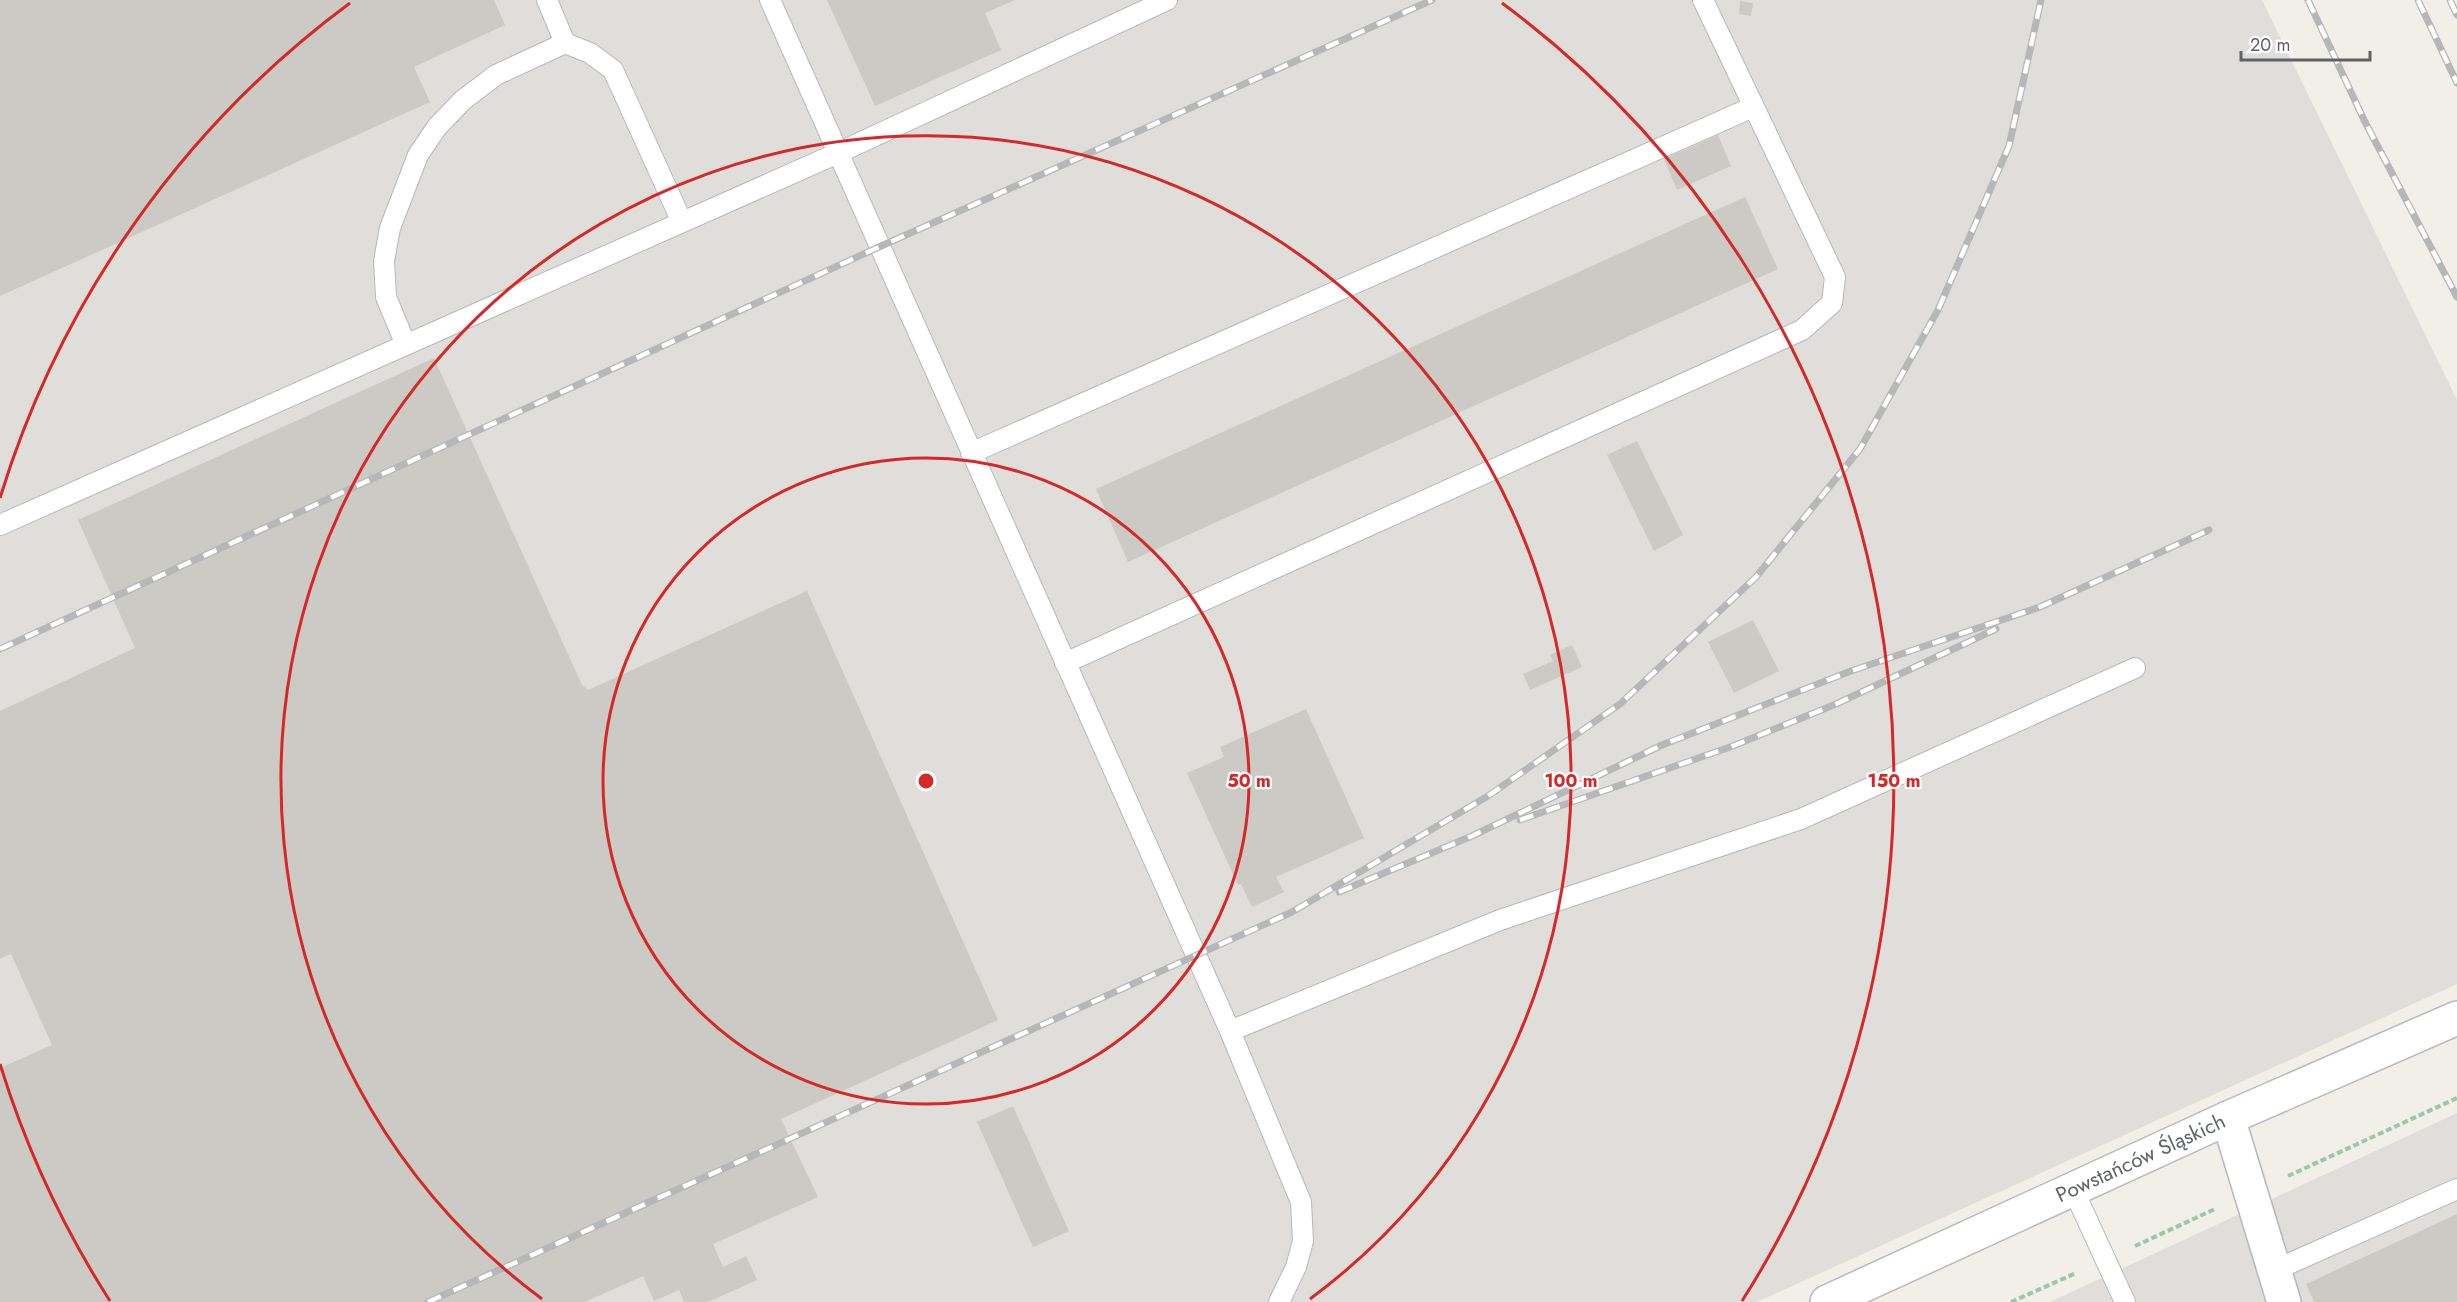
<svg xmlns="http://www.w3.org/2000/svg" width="2457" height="1302" viewBox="0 0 2457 1302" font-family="Jost,sans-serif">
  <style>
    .industrial { fill: #e0deda }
    .building { fill: #cccac5 }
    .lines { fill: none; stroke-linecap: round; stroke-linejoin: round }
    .lane-casing { stroke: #b5b8bc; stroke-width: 22 }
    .street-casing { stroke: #b5b8bc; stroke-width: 36 }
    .secondary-casing { stroke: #b6babf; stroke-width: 36 }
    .path { stroke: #9cc7a9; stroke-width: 4; stroke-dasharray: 6 3; stroke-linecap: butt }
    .lane { stroke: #fff; stroke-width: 20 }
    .street { stroke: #fff; stroke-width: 33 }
    .secondary { stroke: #fff; stroke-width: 33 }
    .rail-casing { stroke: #b6b7b8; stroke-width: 7 }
    .rail { stroke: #fff; stroke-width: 4.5; stroke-dasharray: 14; stroke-linecap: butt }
    .ring { fill: none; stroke: #d62828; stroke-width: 3 }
    .labels { text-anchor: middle; stroke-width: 4.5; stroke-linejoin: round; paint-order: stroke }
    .street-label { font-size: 21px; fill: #5f6368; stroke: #fff }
    .centre { fill: #d62828; stroke: #fff; stroke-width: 3 }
    .ring-label { font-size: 18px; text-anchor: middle; font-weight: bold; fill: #d62828; stroke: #fff; stroke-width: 4.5; stroke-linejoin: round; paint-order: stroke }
  </style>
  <rect width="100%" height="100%" fill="#f1efe8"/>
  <!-- industrial -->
  <path class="industrial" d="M0,0h2262l195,400v584l-700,318h-1757z
    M2457,1113v189h-407z"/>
  <!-- building -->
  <path class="building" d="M0,0h494l11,25 -91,42 16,35 -430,194z
    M827,0h188l-30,13 16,37 -126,56z
    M1740,1l13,2 -2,13 -12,-2z
    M1718,135l13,31 -54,24 -13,-31z
    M1745,197l33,72 -650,293 -32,-73z
    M434,358l148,327 6,5 219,-99 191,429 -217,99 37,78 -105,47 10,23 23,-11 11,24 -49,22h-24l-5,-12 -25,11 -11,-25 -58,26h-585v-234l52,-23 -41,-91 -11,5v-248l135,-63 -57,-128z
    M1637,441l46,94 -29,16 -47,-96z
    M1753,620l26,51 -45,22 -26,-51z
    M1572,645l10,22 -52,23 -7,-16 30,-13 -3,-6z
    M1306,709l58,129 -88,39 8,15 -32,15 -11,-23 -3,1 -51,-112 37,-16 -4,-10z
    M1013,1106l56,125 -36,16 -56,-125z
    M2457,1214v88h-143l-8,-18z"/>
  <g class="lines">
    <!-- lane casing -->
    <g class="lane-casing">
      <path id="lane" d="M547,0l18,43 25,10 23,17 69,152
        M770,0l460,1031 71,171 2,39 -7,26 -17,35
        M406,345l-20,-48 -2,-36 6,-33 28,-73 19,-28 26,-27 33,-25 69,-32
        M971,453l782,-346
        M0,525l838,-372 329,-153
        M1065,663l737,-333 30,-27 3,-26 -132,-277
        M1230,1031l270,-111 301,-101 334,-151
        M2073,1189l52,113
        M2275,1270l182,-81"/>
    </g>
    <!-- street casing -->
    <g class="street-casing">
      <path id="street" d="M2228,1118l56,184"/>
    </g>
    <!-- secondary casing -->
    <g class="secondary-casing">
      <g id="secondary">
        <path id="s1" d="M1827,1302l401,-184 229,-100"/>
      </g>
    </g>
    <!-- path -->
    <path class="path" d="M2288,1176l169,-78
      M2135,1246l80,-37
      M2011,1302l65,-29"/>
    <!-- lane -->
    <use href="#lane" class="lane"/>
    <!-- street -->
    <use href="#street" class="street"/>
    <!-- secondary -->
    <use href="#secondary" class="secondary"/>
    <!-- rail casing -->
    <g class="rail-casing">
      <path id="rail" d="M2308,0l57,122 92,175
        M2418,0l39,83
        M2450,0l7,15
        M0,649l879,-402 553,-247
        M1520,820l213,-74 103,-42 160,-75
        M1339,892l133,-56 190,-91 189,-74 189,-64 169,-77
        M428,1302l864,-390 196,-116 132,-92 136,-127 104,-128 78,-139 71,-164 32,-146"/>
    </g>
    <!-- rail -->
    <use href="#rail" class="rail"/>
  </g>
  <!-- distance rings -->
  <g class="ring">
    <circle cx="926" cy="781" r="323"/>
    <path d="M542 1299A645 645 0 1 1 1310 1299"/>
    <path d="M110 1301A968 968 0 0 1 0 1064M0 498A968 968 0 0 1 350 3M1502 3A968 968 0 0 1 1742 1301"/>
  </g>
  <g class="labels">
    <!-- street labels -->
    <g class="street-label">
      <text dy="7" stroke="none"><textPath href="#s1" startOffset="345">Powstańców Śląskich</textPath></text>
    </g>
  </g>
  <circle cx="926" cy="781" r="9" class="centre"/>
  <g class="ring-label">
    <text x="1249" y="787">50 m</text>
    <text x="1571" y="787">100 m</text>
    <text x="1894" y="787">150 m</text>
  </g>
  <!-- scale -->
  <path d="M2241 51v9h129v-9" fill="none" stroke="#5f6368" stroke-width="3"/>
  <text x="2250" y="51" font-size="18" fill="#5f6368" stroke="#ffffff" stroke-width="4.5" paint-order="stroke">20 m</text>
</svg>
